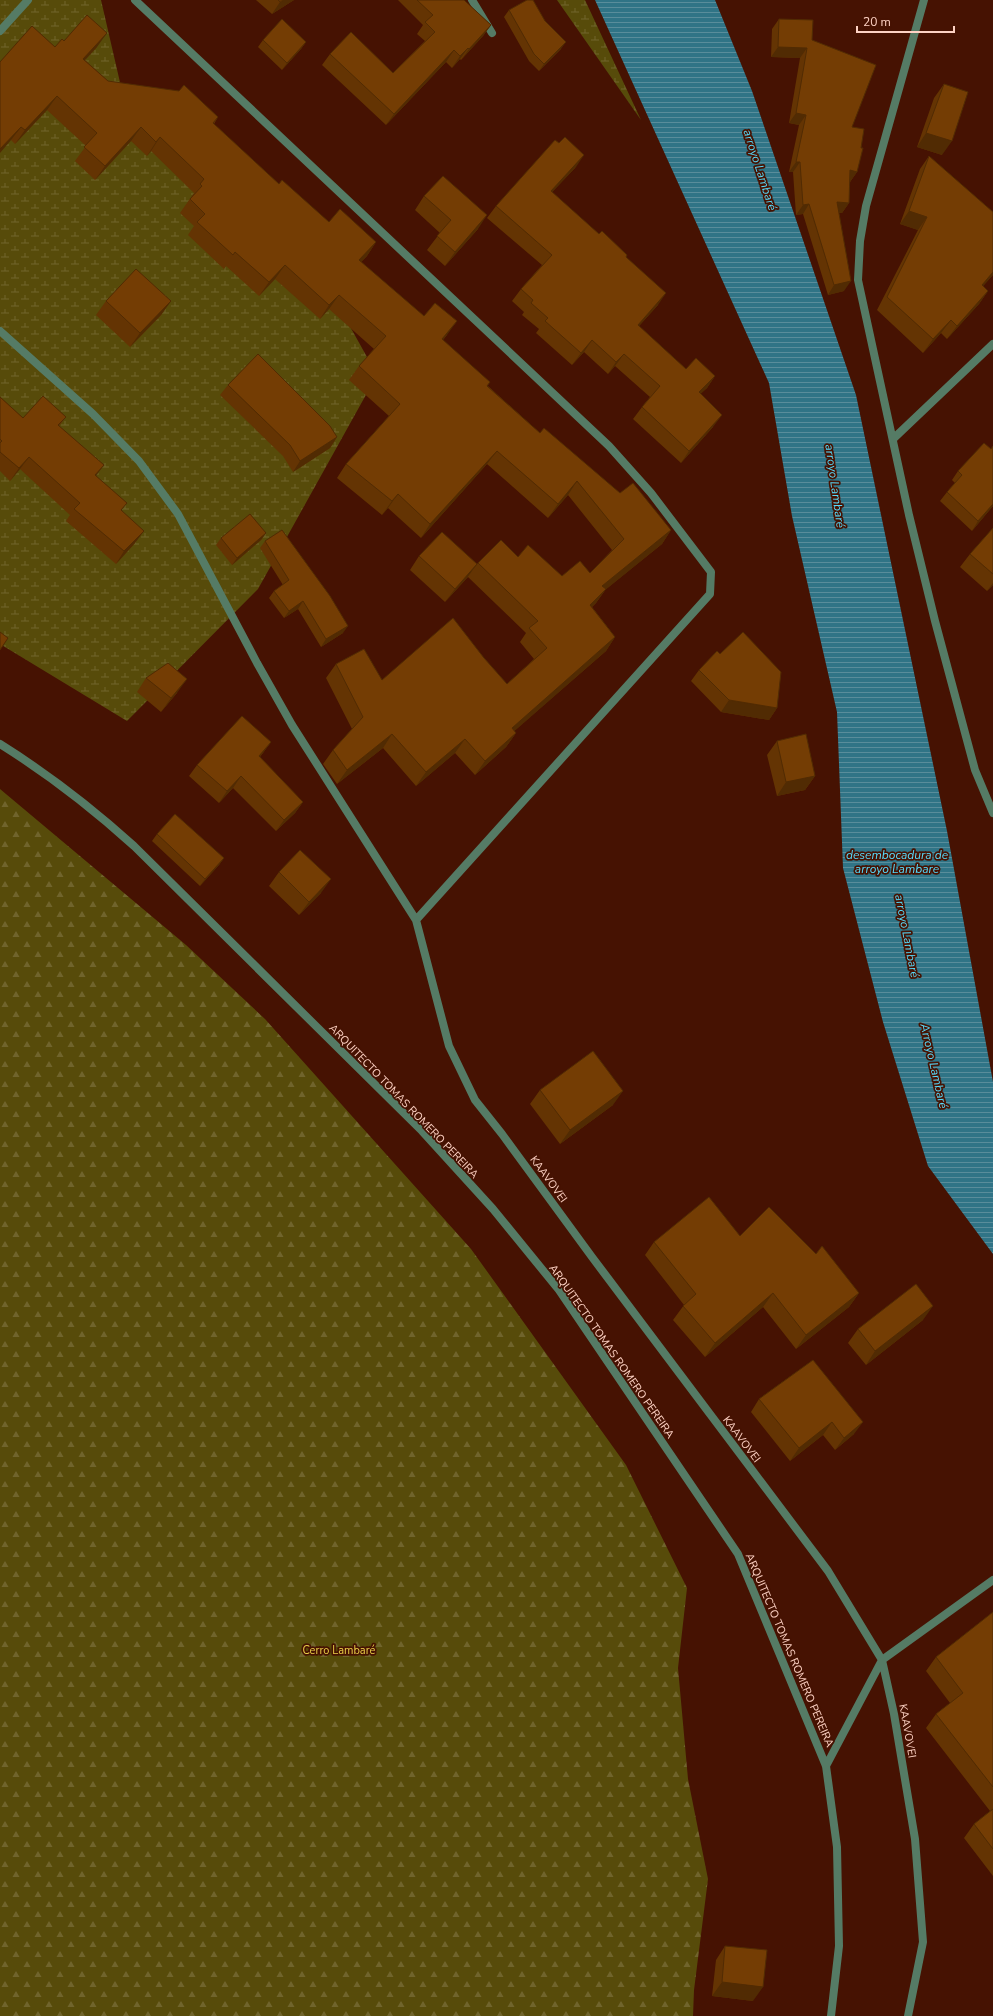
<svg xmlns="http://www.w3.org/2000/svg" width="993" height="2016" viewBox="0 0 993 2016" font-family="'Nunito Sans',sans-serif">
  <style>
    .forest { fill: url(#forest-firs) }
    .wetland { fill: url(#wetland-marsh) }
    .water { fill: url(#water-rules) }
    .lines { fill: none; stroke-linecap: round; stroke-linejoin: round }
    .street { stroke: #557b65; stroke-width: 8 }
    .wall { fill: #643403 }
    .shaded-wall { fill: #512b03 }
    .building { fill: #743d04; stroke: #512b03 }
    .labels { text-anchor: middle; stroke-width: 3.5; stroke-linejoin: round; paint-order: stroke }
    .street-label { font-size: 11px; fill: #fed2c4; stroke: #461202 }
    .park-label { font-size: 11px; fill: #ebd048; stroke: #461202 }
    .water-label { font-size: 12px; font-style: italic; fill: #57dafb; stroke: #461202 }
  </style>
  <defs>
    <pattern id="forest-firs" width="22" height="20" patternUnits="userSpaceOnUse"><rect width="22" height="20" fill="#574b0a"/><path d="M5 1l3.5 6h-7zM16 11l3.5 6h-7z" fill="#70642c"/></pattern>
    <pattern id="wetland-marsh" width="20" height="14" patternUnits="userSpaceOnUse"><rect width="20" height="14" fill="#574b0a"/><path d="M1 5h8M5 5V1M11 12h8M15 12V8" fill="none" stroke="#70642c"/></pattern>
    <pattern id="water-rules" width="6" height="5" patternUnits="userSpaceOnUse"><rect width="6" height="5" fill="#307486"/><path d="M0 2.5h6" fill="none" stroke="#598d9b"/></pattern>
  </defs>
  <rect width="100%" height="100%" fill="#461202"/>
  <!-- forest -->
  <path class="forest" d="M0,789l186,156 79,74 206,230 155,216 61,123 -9,80 10,111 20,100 -14,111 -1,26h-693z"/>
  <!-- wetland -->
  <path class="wetland" d="M0,0h101l21,91 196,178 59,106 -119,214 -131,132 -127,-77z
    M557,0h28l56,120z"/>
  <!-- water -->
  <path class="water" d="M595,0h120l37,91 104,304 91,436 46,251v172l-65,-88 -45,-144 -40,-154 -6,-156 -45,-196 -23,-133z"/>
  <g class="lines">
    <!-- street -->
    <path class="street" d="M135,0l474,446 42,47 60,79 -1,22 -294,326
      M472,0l20,33
      M924,0l-58,206 -6,35 -2,39 51,235 26,106 40,149 18,43
      M0,31l28,-31
      M0,331l93,83 46,47 39,53 79,149 35,62 124,195 33,126 26,54 27,34 90,123 236,314 54,89 12,54 21,125 8,103 -15,74
      M893,439l100,-95
      M0,744c48,30 92,64 134,102l288,285 71,78 66,81 179,264 88,212 11,81 2,99 -8,70
      M826,1766l56,-106 111,-80"/>
  </g>
  <!-- wall -->
  <path class="wall" d="M256,0h38l-22,14z
    M398,0h66l27,25 -8,11 -22,24 -1,-1 -8,9 -6,-6 -60,63 -64,-60 8,-11 63,19 32,-32 -8,-7 6,-9z
    M509,10l52,39 -22,22 -10,-10 -25,-44z
    M779,19l33,21 49,108 -4,24 -7,10h-1v21l-7,10h-3l5,78 -16,4 -25,-81 -7,1 -3,-43h-4l10,-47 -10,-2 11,-65 -29,-1 1,-28z
    M263,40l43,2 -5,7 -19,21 -24,-23z
    M64,41l33,6 -12,13 23,21 110,36 -4,7 65,60 50,38 47,20 -9,14 -6,6 63,54 23,19 -4,5 45,46 52,47 80,60 51,37 -9,14 -56,45 -10,14 -4,4 23,30 -9,14 -92,80 2,2 -10,14 -31,28 -20,-22 -39,33 -33,-38 -46,36 -14,-20 10,-14 19,-21 -26,-51 10,-14 46,16 102,-22 23,26 27,-25 -14,-17 6,-9 -58,-56 -23,25 -35,-32 9,-14 58,8 1,-1 40,-6 44,19 28,-3 22,-23 -44,-55 -20,23 -61,-54 -66,74 -33,-30 -6,7 -45,-37 9,-14 43,-48 -40,-36 10,-14 15,-17 -45,-40 -9,10 -45,-40 -16,17 -33,-30 -2,3 -36,-34 6,-9 -14,-13 14,-20 -43,-42 -4,5 -16,-15 -36,39 -20,-19 11,-15 -39,-36 -32,34 -4,-4 44,-93z
    M944,84l-2,71 -25,-8 17,-49z
    M929,156l64,56v63l-10,11 5,5 -9,13 -32,35 -6,-6 -18,20 -46,-43 41,-80 -18,-6 20,-55z
    M576,167l-24,25 47,42 27,23 32,48 -19,21 47,43 29,7 -8,12 -7,6 13,33 -32,36 -48,-44 9,-12 8,-10 -35,-31 -7,8 -24,-22 -12,13 -36,-32 3,-4 -17,-14 2,-3 -12,-11 9,-12 21,-24 -55,-47 9,-12z
    M424,196l54,33 -33,37 -18,-16 13,-17 -25,-23z
    M106,301h65l-10,14 -31,32 -34,-32z
    M228,385l109,52 -7,11 -37,24 -10,-16 -63,-61z
    M0,397l23,21 43,-1 -7,9 63,84 13,33 -19,21 -50,-43 4,-6 -50,-46 -10,12 -10,-10z
    M993,446v60l-21,25 -32,-30 7,-9 8,-9 -3,-3 6,-9 33,-22z
    M993,528v57l-6,6 -27,-24 10,-13z
    M266,533l-5,7 -29,25 -16,-20 5,-7z
    M265,541l78,92 -22,14 -23,-38 -14,9 -15,-20 5,-7 9,-6 -23,-37z
    M699,670l78,38 -8,12 -48,-8 -30,-31z
    M146,678l31,15 -16,19 -24,-20z
    M777,741l38,35 -10,14 -28,6 -10,-41z
    M271,742l-11,15 43,45 -8,11 -19,18 -43,-43 -14,15 -30,-27 8,-11z
    M157,834l67,24 -5,7 -19,21 -48,-45z
    M279,872l42,21 -22,22 -30,-29z
    M540,1090l73,15 -53,39 -30,-40z
    M740,1236l76,18 43,39 -10,14 -53,42 -33,-42 -58,50 -32,-37 11,-15 -39,-50 9,-13z
    M923,1320l-57,45 -18,-22 10,-14z
    M813,1360l41,74 -19,16 -12,-15 -33,26 -39,-49 8,-13z
    M993,1612v264l-29,-38 10,-14 16,-13 -64,-83 10,-14 14,-11 -24,-32 10,-14z
    M725,1946l28,55 -41,-5 4,-36z"/>
  <!-- shaded-wall -->
  <path class="shaded-wall" d="M284,0h10l-22,14 8,-12z
    M491,25l-8,11 -22,24 8,-11z
    M107,33l-10,14 -24,26 10,-14z
    M306,42l-5,7 -19,21 5,-7z
    M566,42l-5,7 -22,22 5,-7z
    M778,47l29,1 -7,10 -29,-1z
    M468,48l-8,11 -8,9 8,-12z
    M454,50l-8,12 -60,63 8,-11z
    M57,96l-10,14 -32,34 10,-14z
    M796,113l10,2 -7,10 -10,-2z
    M21,127l-10,13 -11,13v-4z
    M141,127l-10,14 -36,39 10,-14z
    M926,133l26,8 -10,14 -25,-8z
    M160,137l-9,14 -4,5 9,-14z
    M584,155l-8,12 -34,36 9,-12z
    M796,162h4l-7,10h-4z
    M850,170l7,2 -7,10 -7,-2z
    M837,202l12,1 -7,10 -12,-1z
    M809,204l-6,10 -7,1 7,-10z
    M909,211l18,6 -9,13 -18,-6z
    M487,215l-9,14 -33,37 10,-14z
    M376,242l-9,14 -17,18 9,-14z
    M285,265l-10,14 -16,17 10,-14z
    M993,272v3l-21,23 10,-13z
    M851,281l-7,10 -16,4 6,-10z
    M988,291l-9,13 -32,35 10,-13z
    M666,293l-8,12 -29,32 9,-12z
    M339,295l-10,14 -9,10 9,-14z
    M171,301l-10,14 -31,32 10,-14z
    M951,320l-10,13 -18,20 10,-14z
    M457,321l-10,14 -15,17 10,-13z
    M592,340l-8,12 -12,13 9,-12z
    M624,354l-9,12 -7,8 8,-12z
    M715,376l-8,12 -17,16 9,-12z
    M722,415l-9,12 -32,36 8,-12z
    M337,437l-7,11 -37,24 7,-11z
    M497,451l-10,13 -66,74 9,-14z
    M29,457l-9,12 -10,12 9,-13z
    M104,465l-9,12v-2z
    M577,481l-9,14 -20,23 10,-14z
    M398,494l-10,14 -6,7 10,-14z
    M993,504v2l-21,25 6,-10z
    M671,530l-9,14 -69,56 9,-14z
    M144,531l-9,12 -19,21 8,-13z
    M266,533l-5,7 -29,25 5,-7z
    M477,564l-10,14 -22,24 10,-13z
    M993,583v2l-6,6z
    M606,589l-10,14 -16,16 10,-14z
    M303,601l-5,8 -14,9 5,-7z
    M348,626l-5,7 -22,14 5,-8z
    M615,637l-9,14 -104,91 10,-14z
    M187,679l-10,14 -16,19 10,-14z
    M729,700l48,8 -8,12 -48,-8z
    M516,733l-10,14 -31,28 10,-14z
    M392,734l-9,14 -46,36 10,-14z
    M465,739l-10,14 -39,33 10,-14z
    M271,742l-8,11 -12,14 8,-11z
    M241,776l-8,12 -14,15 8,-12z
    M815,776l-10,14 -28,6 9,-14z
    M303,802l-8,11 -19,18 8,-11z
    M224,858l-5,7 -19,21 5,-7z
    M331,879l-10,14 -22,22 10,-13z
    M623,1091l-10,14 -53,39 10,-14z
    M773,1293l-10,14 -58,50 10,-14z
    M859,1293l-10,14 -53,42 10,-14z
    M933,1306l-10,14 -57,45 9,-14z
    M832,1422l-9,13 -33,26 9,-13z
    M863,1422l-9,12 -19,16 9,-12z
    M722,1982l41,5 -10,14 -41,-5z"/>
  <!-- building -->
  <path class="building" d="M278,0h6l-4,2z
    M417,0h47l27,25 -22,24 -1,-1 -8,8 -6,-6 -60,64 -64,-60 21,-22 42,41 42,-41 -10,-10 8,-7z
    M527,0h6l12,21 21,21 -22,22 -10,-10 -25,-44z
    M87,15l20,18 -24,26 25,22 71,10 5,-6 34,32 -5,6 66,61 3,-4 47,42 11,-13 36,33 -17,18 65,56 11,-13 22,18 -15,18 48,43 -3,4 53,47 4,-5 76,65 13,-10 38,47 -69,56 4,3 -16,16 25,32 -103,91 4,5 -31,28 -20,-22 -39,33 -34,-38 -45,36 -14,-20 30,-33 -27,-53 28,-15 18,31 71,-62 31,40 23,26 40,-36 -18,-20 9,-7 -60,-58 23,-23 17,17 10,-12 34,31 18,-15 10,12 34,-34 -47,-58 -19,23 -61,-53 -67,73 -32,-30 -6,7 -46,-37 54,-60 -41,-38 27,-30 -47,-41 -10,10 -44,-40 -16,17 -34,-30 -2,3 -36,-33 8,-8 -15,-15 12,-13 -2,-2 4,-5 -44,-42 -4,5 -15,-15 -36,39 -21,-19 13,-14 -40,-37 -32,34 -4,-3 -21,22v-87l32,-36 23,21 7,-8 2,2z
    M282,19l24,23 -19,21 -24,-23z
    M779,19l34,1 -1,20 64,25 -24,62 12,2 -3,19h2l-6,24 -7,-2 -1,33 -12,-1 14,79 -17,4 -25,-81 -6,1 -3,-43h-4l10,-47 -10,-2 11,-65 -29,-1z
    M944,84l24,8 -16,49 -26,-8z
    M565,137l19,18 -33,36 48,43 3,-3 25,24 -1,2 40,36 -28,32 48,44 10,-11 19,18 -16,16 23,23 -33,36 -47,-44 18,-21 -36,-32 -8,8 -24,-22 -11,13 -36,-32 3,-3 -17,-15 2,-3 -12,-11 31,-34 -56,-49 59,-66 4,3z
    M929,156l64,56v60l-11,13 6,6 -31,35 -6,-6 -18,19 -46,-42 40,-80 -18,-6z
    M443,176l44,39 -32,37 -18,-16 14,-16 -27,-24z
    M136,269l35,32 -31,32 -34,-32z
    M258,354l72,72 7,11 -37,24 -10,-16 -62,-60z
    M43,396l23,21 -8,8 46,40 -9,10 32,28 -6,7 23,21 -20,20 -50,-42 6,-6 -51,-46 -10,11 -19,-16v-9l2,-2 -2,-2v-42l23,21z
    M984,443l7,6 2,-3v58l-15,17 -31,-29 15,-17 -4,-4z
    M250,514l16,19 -29,25 -16,-20z
    M993,528v46l-23,-20z
    M282,530l48,66 18,30 -22,13 -23,-38 -14,10 -15,-20 15,-11 -24,-39z
    M442,532l35,32 -22,25 -36,-33z
    M0,632l8,6 -8,12z
    M743,632l38,40 -4,36 -48,-8 -30,-30 18,-19 3,3z
    M168,663l19,16 -16,19 -25,-20z
    M242,716l29,26 -12,14 44,46 -19,18 -43,-44 -14,15 -30,-26z
    M806,734l9,42 -29,6 -9,-41z
    M175,814l49,44 -19,21 -48,-45z
    M300,850l31,29 -22,23 -30,-30z
    M593,1051l30,40 -53,39 -30,-40z
    M709,1197l31,39 29,-29 47,47 6,-8 37,47 -53,42 -33,-42 -58,50 -32,-37 13,-12 -42,-52z
    M916,1284l17,22 -58,45 -17,-22z
    M813,1360l50,62 -19,16 -12,-16 -33,26 -40,-49z
    M993,1612v175l-57,-73 27,-21 -27,-36z
    M993,1809v40l-19,-25z
    M725,1946l42,4 -4,37 -41,-5z"/>
  <g class="labels">
    <!-- street labels -->
    <g class="street-label">
      <text transform="translate(404 1101) rotate(46)" y="4">ARQUITECTO TOMAS ROMERO PEREIRA</text>
      <text transform="translate(549 1179) rotate(54)" y="4">KAAVOVEI</text>
      <text transform="translate(612 1351) rotate(55)" y="4">ARQUITECTO TOMAS ROMERO PEREIRA</text>
      <text transform="translate(742 1439) rotate(53)" y="4">KAAVOVEI</text>
      <text transform="translate(790 1650) rotate(67)" y="4">ARQUITECTO TOMAS ROMERO PEREIRA</text>
      <text transform="translate(908 1731) rotate(80)" y="4">KAAVOVEI</text>
    </g>
    <!-- park labels -->
    <g class="park-label">
      <text x="339" y="1654">Cerro Lambaré</text>
    </g>
    <!-- water labels -->
    <g class="water-label">
      <text transform="translate(760 170) rotate(72)" y="4">arroyo Lambaré</text>
      <text transform="translate(835 486) rotate(82)" y="4">arroyo Lambaré</text>
      <text x="897" y="859">desembocadura de<tspan x="897" dy="14">arroyo Lambare</tspan></text>
      <text transform="translate(907 936) rotate(79)" y="4">arroyo Lambaré</text>
      <text transform="translate(934 1066) rotate(77)" y="4">Arroyo Lambaré</text>
    </g>
  </g>
  <!-- scale -->
  <path d="M857 26v6h97v-6" fill="none" stroke="#fed2c4" stroke-width="2"/>
  <text x="863" y="26" font-size="12" fill="#fed2c4" stroke="#461202" stroke-width="3" paint-order="stroke">20 m</text>
</svg>
